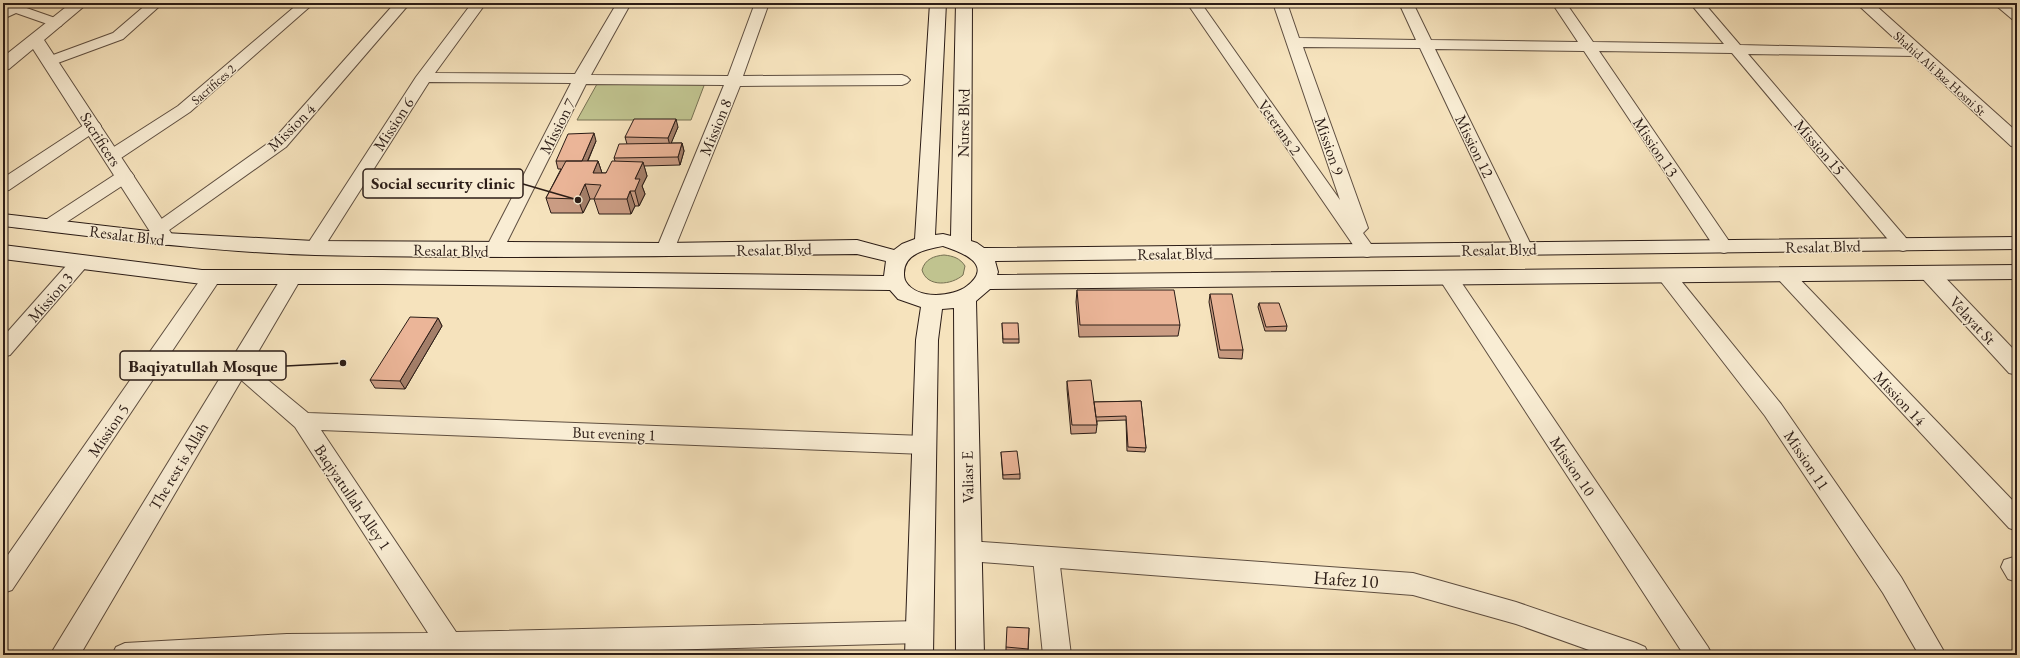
<svg xmlns="http://www.w3.org/2000/svg" width="2020" height="658" viewBox="0 0 2020 658" font-family="'EB Garamond',serif">
  <style>
    .green { fill: #c0c38f; stroke: #767052 }
    .lines { fill: none; stroke-linecap: round; stroke-linejoin: round }
    .minor-casing { stroke: #5e4e40; stroke-width: 2 }
    .tertiary-casing { stroke: #5e4e40; stroke-width: 2 }
    .secondary-casing { stroke: #2b1c16; stroke-width: 2 }
    .minor { fill: #f9edd4; fill-rule: evenodd }
    .tertiary { fill: #f9edd4; fill-rule: evenodd }
    .secondary { fill: #f9edd4; fill-rule: evenodd }
    .wall { fill: #ca9c83; stroke: #2b1c16 }
    .shaded-wall { fill: #a47f6a; stroke: #2b1c16 }
    .building { fill: #ebb598; stroke: #2b1c16 }
    .labels { text-anchor: middle; stroke-width: 3; stroke-linejoin: round; paint-order: stroke }
    .far-street-label { font-size: 13px; fill: #2b1c16; stroke: #f9edd4 }
    .street-label { font-size: 16px; fill: #2b1c16; stroke: #f9edd4 }
    .near-street-label { font-size: 19px; fill: #2b1c16; stroke: #f9edd4 }
    .leader { fill: none; stroke: #2b1c16; stroke-width: 1.5 }
    .callout-dot { fill: #2b1c16; stroke: #f9edd4; stroke-width: 1.5 }
    .callout { fill: #f9edd4; stroke: #2b1c16; stroke-width: 1.5 }
    .callout-label { font-size: 17px; text-anchor: middle; font-weight: bold; fill: #2b1c16 }
  </style>
  <rect width="100%" height="100%" fill="#f6e3bd"/>
  <filter id="stains"><feTurbulence type="fractalNoise" baseFrequency=".005" numOctaves="4"/><feColorMatrix values="0 0 0 0 .2 0 0 0 0 .09 0 0 0 0 .02 0 0 0 .5 -.17"/></filter>
  <radialGradient id="worn" r=".72"><stop offset=".6" stop-color="#630" stop-opacity="0"/><stop offset="1" stop-color="#630" stop-opacity=".3"/></radialGradient>
  <!-- green -->
  <path class="green" d="M705,83l-14,37h-114l20,-36z
    M944,255c9,1 16,3 21,11l-2,9c-11,10 -36,13 -41,-5 3,-11 12,-14 22,-15z"/>
  <g class="lines">
    <!-- minor casing -->
    <g class="minor-casing">
      <path id="minor" d="M148,3h15l-40,36 -68,25h-10l-2,-3 2,-3 68,-25z
        M299,3h15l-124,109 -72,48 -6,1 -6,-1 -2,-4 2,-4 72,-46z
        M395,3h15l-124,144 -121,86 -6,2 -6,-2 -3,-4 3,-4 121,-86z
        M472,3h14l-51,70 140,1 42,-71h14l-40,72 137,1 27,-73h14l-26,73 159,-1 5,2 3,3 -3,3 -5,2 -162,1 -66,164 -2,4 -7,2 -7,-2 -2,-4 68,-165 -138,-1 -85,170 -7,2 -7,-2 -2,-4 86,-167 -142,-1 -108,170 -7,2 -7,-2 -2,-4 111,-171z
        M1187,3h14l139,197 -67,-197h14l12,35 117,2 -17,-37h14l18,37 147,2 -26,-39h14l27,39 131,2 -34,-41h14l36,42 182,4 2,3 -2,3 -5,1 -169,-2 164,191 -2,4 -7,2 -7,-2 -164,-196 -133,-2 134,196 -2,4 -7,2 -7,-2 -133,-200 -149,-2 98,200 -2,4 -7,2 -7,-2 -97,-205 -117,-1 65,181 -5,5 13,18 -2,4 -7,2 -7,-2z
        M1993,3h16l8,6v11l-5,-1z
        M15,4l46,16 2,3 -2,3 -5,1 -40,-14 -13,6v-10z
        M93,121l6,2 2,3 -2,3 -90,61 -6,1v-13l84,-55z
        M125,171l6,1 3,4 -3,4 -75,49 -6,2 -6,-2 -3,-4 3,-4 75,-49z
        M80,256l7,2 2,4 -2,4 -77,89 -7,2v-20l70,-79z
        M1784,268l7,2 226,235v26l-8,-3 -232,-250 -2,-4 2,-4z
        M1666,269l7,2 108,133 120,173 45,78h-27l-36,-62 -118,-177 -106,-137 -2,-4 2,-4z
        M212,271l7,2 3,4 -3,4 -207,309 -9,3v-31l202,-289z
        M1448,271l7,2 253,374 4,8h-28l-246,-378 3,-4z
        M238,359l7,2 63,52 616,23 8,3 3,6 -3,6 -8,3 -603,-24 135,202 464,-11 9,3 4,8 -4,8 -9,3 -445,12h-363l4,-8 9,-4 162,-9 141,-1 -133,-206 -64,-56 -3,-5 3,-5z
        M968,541l445,32 103,29 120,41 9,4 4,8h-46l-87,-31 -103,-29 -445,-34 -9,-3 -3,-7 3,-7z
        M2017,556v26l-9,-3 -7,-12 3,-7z"/>
    </g>
    <!-- tertiary casing -->
    <g class="tertiary-casing">
      <path id="tertiary" d="M71,3h17l-44,37 131,199 -3,5 -7,1 -7,-1 -125,-195 -24,20 -6,1v-13z
        M1856,3h17l144,129v15l-6,-1z
        M1929,266l7,2 81,85v22l-8,-2 -87,-95 -3,-5 3,-5z
        M292,270l7,2 3,5 -222,378h-30l235,-383z
        M1046,547l9,3 4,8 12,97h-28l-10,-97 4,-8z"/>
    </g>
    <!-- secondary casing -->
    <g class="secondary-casing">
      <path id="secondary" d="M930,3h16l-11,232 8,-1 8,2 5,-233h16l-1,238 6,2 7,5 1033,-11v12l-1022,12 3,11 -1,3 1020,-10v14l-1027,10 -14,12 8,354h-28l-2,-347 -12,1 -4,31 -5,315h-28l11,-315 5,-33 -23,-8 -8,-9 -507,-6h-181l-199,-25v-14l199,25h181l501,6 2,-15 -29,-7c-180,2 -361,5 -542,1 -104,-3 -208,-17 -312,-29v-12l162,19 149,8 351,2 192,-3 37,10 8,-6 13,-5zM943,246c18,6 52,18 24,40 -14,11 -50,14 -61,-4 -2,-3 -2,-6 -2,-9 0,-20 23,-24 39,-27z"/>
    </g>
    <!-- minor -->
    <use href="#minor" class="minor"/>
    <!-- tertiary -->
    <use href="#tertiary" class="tertiary"/>
    <!-- secondary -->
    <use href="#secondary" class="secondary"/>
  </g>
  <!-- wall -->
  <path class="wall" d="M678,127l-7,16h11l2,8 -4,14 -36,1 3,10 -5,10 3,8 -6,12h-4l-4,8h-32l-5,-15h-4l-7,14h-32l-5,-15 15,-29h-3l-2,-8 40,-20 -8,20h10l4,12h4l9,-12 -1,-3 13,-14 -2,-7z
    M1077,290l103,35 -2,11 -99,1 -3,-35z
    M1210,294l33,56 -1,9 -23,-1 -10,-56z
    M1259,303l28,23 -1,5h-21l-7,-24z
    M438,318l4,8 -37,63 -30,-1 -5,-8z
    M1002,323l17,16v4h-16z
    M1067,381l27,21 47,-1 5,47 -1,4 -18,-1 -1,-31 -29,1v4l-1,8 -25,1 -4,-45z
    M1001,452l19,22v5h-17z
    M1029,628l-1,25 -22,-2v-4z"/>
  <!-- shaded-wall -->
  <path class="shaded-wall" d="M676,119l2,8 -8,19 -2,-8z
    M594,133l2,8 -12,28 -2,-8z
    M682,143l2,8 -4,14 -2,-8z
    M598,161l5,15 -10,-3z
    M643,162l4,14 -5,10 3,8 -6,12 -4,-15v-12z
    M585,184l5,15 -7,14 -5,-14z
    M630,191l5,15 -4,8 -4,-15z
    M438,318l4,8 -37,63 -5,-8z"/>
  <!-- building -->
  <path class="building" d="M634,119h42l-8,19 -43,-1z
    M594,133l-12,28h-26l12,-27z
    M682,143l-4,14 -64,1 5,-14z
    M566,161h32l-5,12h13l6,-12 31,1 -8,17h5l-5,12h-5l-3,8h-33l7,-14 -16,-1 -7,15 -32,-1z
    M1077,290h97l6,35h-100z
    M1210,294h22l11,56h-23z
    M1259,303h20l8,23 -21,1z
    M410,317l28,1 -38,63 -30,-1z
    M1002,323h16l1,16h-16z
    M1091,380l6,45h-25l-5,-44z
    M1141,401l5,47 -18,-1 -2,-31 -30,1 -2,-15z
    M1017,451l3,23 -17,1 -2,-23z
    M1007,627l22,1 -1,21 -22,-2z"/>
  <g class="labels">
    <!-- far-street labels -->
    <g class="far-street-label">
      <text transform="translate(1940 73) rotate(42)" y="5">Shahid Ali Baz Hosni St</text>
      <text transform="translate(213 84) rotate(-41)" y="5">Sacrifices 2</text>
    </g>
    <!-- street labels -->
    <g class="street-label">
      <text transform="translate(963 123) rotate(-89)" y="6">Nurse Blvd</text>
      <text transform="translate(393 124) rotate(-57)" y="6">Mission 6</text>
      <text transform="translate(557 126) rotate(-63)" y="6">Mission 7</text>
      <text transform="translate(291 127) rotate(-45)" y="6">Mission 4</text>
      <text transform="translate(715 127) rotate(-68)" y="6">Mission 8</text>
      <text transform="translate(1280 127) rotate(55)" y="6">Veterans 2</text>
      <text transform="translate(101 139) rotate(57)" y="6">Sacrificers</text>
      <text transform="translate(1330 146) rotate(71)" y="6">Mission 9</text>
      <text transform="translate(1475 146) rotate(64)" y="6">Mission 12</text>
      <text transform="translate(1656 147) rotate(56)" y="6">Mission 13</text>
      <text transform="translate(1820 147) rotate(49)" y="6">Mission 15</text>
      <text transform="translate(127 235) rotate(7)" y="6">Resalat Blvd</text>
      <text transform="translate(1823 246) rotate(-1)" y="6">Resalat Blvd</text>
      <text transform="translate(774 249) rotate(-1)" y="6">Resalat Blvd</text>
      <text transform="translate(1499 249) rotate(-1)" y="6">Resalat Blvd</text>
      <text transform="translate(451 250) rotate(1)" y="6">Resalat Blvd</text>
      <text transform="translate(1175 253) rotate(-1)" y="6">Resalat Blvd</text>
      <text transform="translate(50 297) rotate(-49)" y="6">Mission 3</text>
      <text transform="translate(1973 320) rotate(47)" y="6">Velayat St</text>
      <text transform="translate(1900 398) rotate(47)" y="6">Mission 14</text>
      <text transform="translate(108 430) rotate(-56)" y="6">Mission 5</text>
      <text transform="translate(614 433) rotate(2)" y="6">But evening 1</text>
      <text transform="translate(1807 460) rotate(56)" y="6">Mission 11</text>
      <text transform="translate(178 466) rotate(-59)" y="6">The rest is Allah</text>
      <text transform="translate(1573 466) rotate(56)" y="6">Mission 10</text>
      <text transform="translate(967 477) rotate(-91)" y="6">Valiasr E</text>
      <text transform="translate(353 497) rotate(56)" y="6">Baqiyatullah Alley 1</text>
    </g>
    <!-- near-street labels -->
    <g class="near-street-label">
      <text transform="translate(1346 579) rotate(4)" y="7">Hafez 10</text>
    </g>
  </g>
  <!-- callouts -->
  <path class="leader" d="M578 200L523 184M343 363L286 366"/>
  <g class="callout-dot">
    <circle cx="578" cy="200" r="4"/>
    <circle cx="343" cy="363" r="4"/>
  </g>
  <g class="callout">
    <rect x="363" y="169" width="160" height="29" rx="4"/>
    <rect x="120" y="351" width="166" height="29" rx="4"/>
  </g>
  <g class="callout-label">
    <text x="443" y="189">Social security clinic</text>
    <text x="203" y="372">Baqiyatullah Mosque</text>
  </g>
  <!-- margin -->
  <rect width="2020" height="658" fill="none" stroke="#f6e3bd" stroke-width="16"/>
  <rect x="4" y="4" width="2012" height="650" fill="none" stroke="#2b1c16" stroke-width="2"/>
  <rect x="8" y="8" width="2004" height="642" fill="none" stroke="#2b1c16"/>
  <rect width="100%" height="100%" filter="url(#stains)"/>
  <rect width="100%" height="100%" fill="url(#worn)"/>
</svg>
